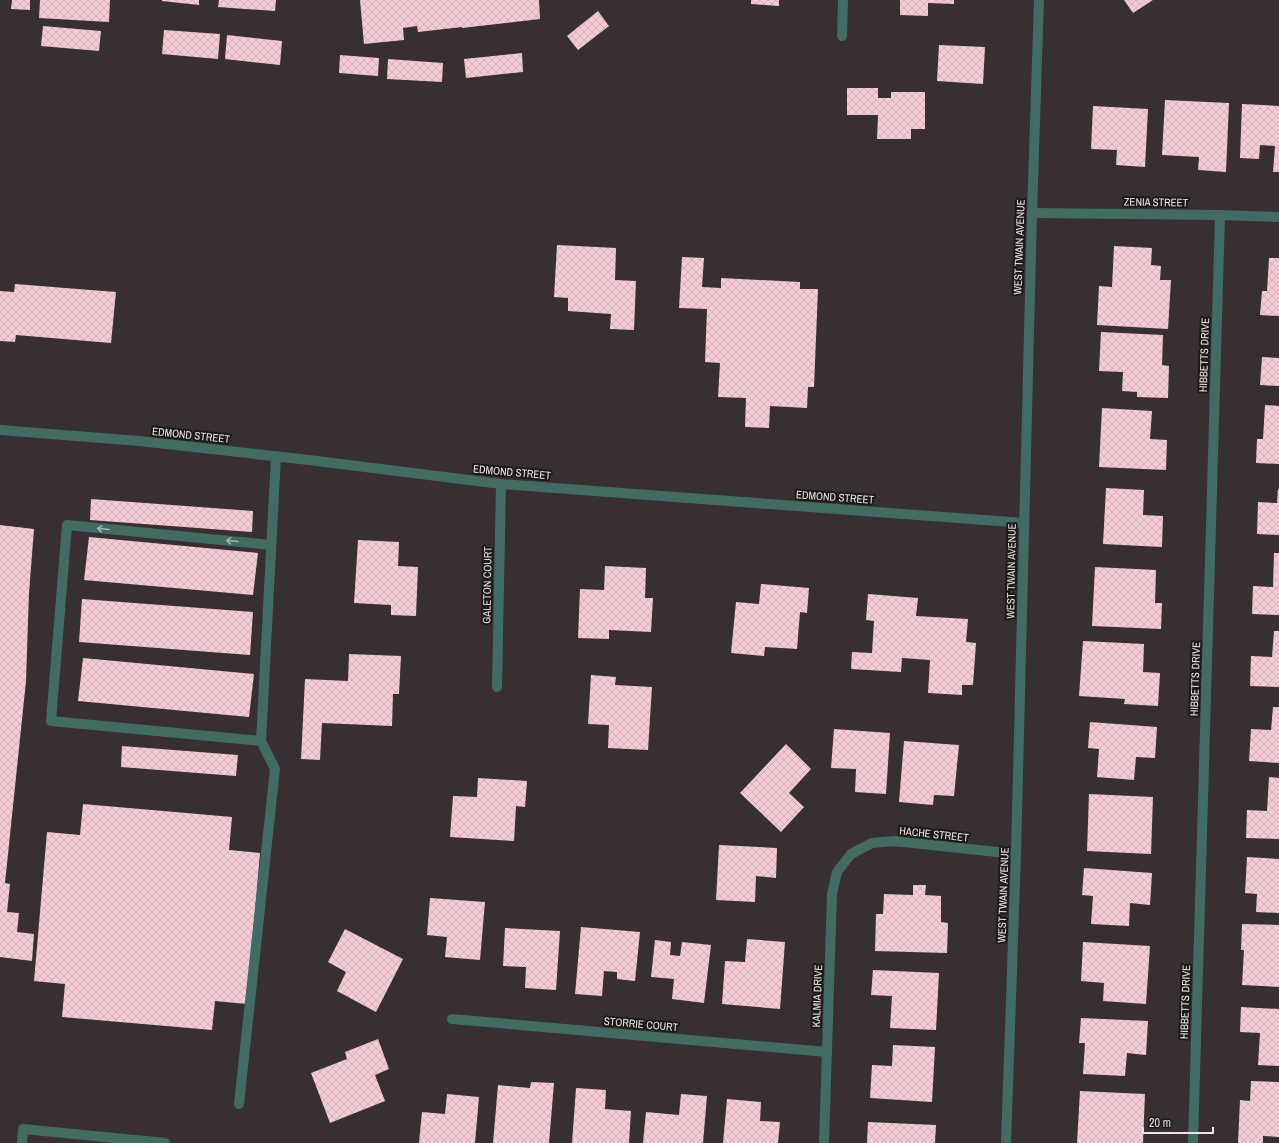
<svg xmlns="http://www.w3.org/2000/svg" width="1279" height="1143" viewBox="0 0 1279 1143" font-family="'Archivo Narrow',sans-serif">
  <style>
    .building { fill: url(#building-cross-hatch) }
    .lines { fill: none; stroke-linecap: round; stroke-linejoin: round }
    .service { stroke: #426b63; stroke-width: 10 }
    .minor { stroke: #426b63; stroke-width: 10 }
    .tertiary { stroke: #426b63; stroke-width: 10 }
    .oneway { stroke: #a7b4b1 }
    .labels { text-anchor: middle; stroke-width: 4; stroke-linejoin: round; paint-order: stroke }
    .street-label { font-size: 11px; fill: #eae4e5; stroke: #1c1919 }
  </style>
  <defs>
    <pattern id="building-cross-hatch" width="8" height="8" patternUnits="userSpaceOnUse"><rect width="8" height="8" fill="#f4cbd5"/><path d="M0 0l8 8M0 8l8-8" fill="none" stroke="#d1b0b8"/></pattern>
  </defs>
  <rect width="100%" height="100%" fill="#372f31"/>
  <!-- building -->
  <path class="building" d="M12,0h18v10l-19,-1z
    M40,0h70l-1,22 -70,-4z
    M162,0h37v5l-37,-4z
    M219,0h57l-1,11 -57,-4z
    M360,0h179l1,19 -78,9v-1l-44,5 -1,-6 -14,2 1,12 -40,4z
    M751,0h28v6l-28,-2z
    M900,0h54v4l-26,-1v13l-28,-1z
    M1124,0h29l-20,13z
    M598,11l11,15 -31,24 -11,-14z
    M43,26l58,5 -2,20 -58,-5z
    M164,30l56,4 -2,25 -56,-5z
    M227,35l55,6 -2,24 -55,-6z
    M939,45l46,2 -2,37 -46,-3z
    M522,53l1,19 -57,6 -2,-19z
    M340,55l39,3 -1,18 -39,-3z
    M388,59l55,4 -1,19 -55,-3z
    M847,88h31v10h13v-6h34v37h-14v10h-34l1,-24h-31z
    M1165,100l64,3 -3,69 -28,-2 1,-13 -37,-2z
    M1242,104l37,2v66h-6l2,-26 -15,-1 -1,14 -19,-1z
    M1093,106l55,3 -3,58 -29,-2 1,-15 -26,-1z
    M557,245l59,3 -1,32 21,1 -2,49 -24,-1 1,-15 -43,-3v-13l-14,-1z
    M1114,246l38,2 -1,17 10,1 -1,14h11l-3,49 -71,-4 2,-39 13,1z
    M682,257l22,1 -2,29 19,1v-10l79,4v7h18l-4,98h-6l-1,21 -37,-2 -1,22 -24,-1 1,-29 -28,-1 2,-34 -15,-1 2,-53 -28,-1z
    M1269,258h10v58l-19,-1 2,-24h5z
    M15,284l101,8 -5,51 -95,-8 -1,7 -15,-1v-50l14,1z
    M1101,332l62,3 -1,30 7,1 -1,32 -31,-1v-5l-15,-1 1,-19 -24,-1z
    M1262,357l17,1v28l-19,-1z
    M1265,405l14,1v58l-23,-1 1,-24h6z
    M1102,408l50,3 -2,28 17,1 -1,30 -67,-3z
    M1106,488l38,2 -1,25 20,1 -1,31 -59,-3z
    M1278,489h1v46l-22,-1 1,-32 19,1z
    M91,499l162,12 -1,21 -162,-12z
    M0,525l34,4 -5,64 -3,88 -21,202 5,1 -3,28 12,1 -2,19 17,2 -2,27 -32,-4z
    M89,537l169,16 -5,42 -169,-15z
    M358,540l41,2 -1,24 20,1 -2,49 -25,-1v-10l-37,-2z
    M1274,553h5v62l-27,-1 1,-28 20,1z
    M605,566l41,2 -1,30h8l-2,34 -42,-2v9l-31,-1 2,-49 24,1z
    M1095,567l61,3 -1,33h7l-1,26 -69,-3z
    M761,584l48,4 -2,25 -7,-1 -3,37 -32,-2 -1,9 -33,-3 5,-51 23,2z
    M868,594l50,4 -2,18 52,3 -2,23 10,1 -3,42h-11v10l-34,-2 2,-33 -28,-2 -1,14 -50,-3 1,-17 20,1 2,-32 -8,-1z
    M82,599l171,13 -3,43 -171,-13z
    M1274,631h5v56l-29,-1 1,-30 21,1z
    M1083,641l61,3 -1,28 17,1 -2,33 -34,-2 1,-5 -46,-3z
    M349,654l52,2 -2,38h-6l-1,32 -70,-3 -2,37 -19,-1 4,-80 43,2z
    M83,658l171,16 -5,43 -171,-16z
    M591,675l25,2 -1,8 37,2 -4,63 -40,-2 1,-23 -21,-1z
    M1273,707h6v56l-30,-2 2,-32 20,1z
    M1090,722l67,5 -2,31 -19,-1 -2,23 -37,-3 2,-28 -11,-1z
    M834,729l56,4 -4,61 -31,-2 1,-23 -25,-1z
    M904,741l55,4 -5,51 -20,-1 -1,10 -34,-3z
    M786,744l25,25 -22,24 15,14 -23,25 -41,-39z
    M122,746l116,9 -2,21 -115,-9z
    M1269,777l10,1v61l-33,-1 1,-28 20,1z
    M478,778l49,3 -2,26 -9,-1 -2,35 -64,-4 3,-41 24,1z
    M1089,794l64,3 -2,57 -64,-3z
    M83,804l149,13 -3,33 31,3 -13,151 -32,-3 -3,29 -150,-13 3,-33 -31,-3 13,-149 33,3z
    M719,845l58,3 -1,30 -20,-2 -1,26 -39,-2z
    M1247,857l32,2v54l-23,-1 1,-18 -12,-1z
    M1084,868l68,5 -2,32 -20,-2 -1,23 -38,-2 2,-28 -11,-1z
    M913,885h13l-1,10 16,1v26l7,1 -1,30 -72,-2 1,-37h7l1,-20 29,1z
    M430,898l55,4 -5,58 -35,-3 2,-20 -20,-2z
    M1242,924l37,1v62l-37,-2 2,-35h-3z
    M581,927l59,5 -5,49 -18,-2v-7l-13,-1 -2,25 -27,-2z
    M505,928l55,3 -4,59 -31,-2 1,-21 -23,-1z
    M345,929l58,30 -27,53 -39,-21 9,-19 -18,-10z
    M747,939l38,3 -5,67 -58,-5 3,-43 20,1z
    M655,940l16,2 -1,13 10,1 2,-14 29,3 -7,58 -32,-4 2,-20 -23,-2z
    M1083,942l67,4 -4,58 -43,-3 1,-18 -23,-2z
    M873,970l66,3 -3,57 -46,-2 2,-32 -21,-1z
    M1241,1007l38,2v57l-21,-1 2,-32 -20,-1z
    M1081,1018l67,3 -2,34 -19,-2 -2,23 -42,-2 2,-31h-6z
    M378,1039l11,30 -14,6 10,26 -55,22 -19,-50 36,-14 -2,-7z
    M893,1045l42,2 -3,55 -62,-4 2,-33 20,1z
    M1251,1081l28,1v55l-16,-1v7h-25l2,-43 10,1z
    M531,1082l23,1 -5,60h-56l5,-58 32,3z
    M576,1088l30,2 -1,19 26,2 -2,32h-57z
    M1080,1091l65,3 -2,49h-66z
    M447,1094l32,3 -4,46h-56l3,-31 23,2z
    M681,1094l26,2 -4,47h-60l3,-31 33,3z
    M727,1099l34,3 -1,19 20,1 -2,21h-55z
    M868,1122l68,3 -1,18h-68z"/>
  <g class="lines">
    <!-- service -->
    <path class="service" d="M271,545l-204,-20 -16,196 210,20 15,-285
      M239,1104l36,-335 -14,-28
      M22,1143l1,-14 142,14"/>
    <!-- minor -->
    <path class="minor" d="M842,36l1,-36
      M1032,213l188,2 59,2
      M0,430l139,11 170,19 192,24 523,39
      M497,687l4,-203
      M452,1019l375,33
      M824,1143l8,-249 5,-22 14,-18 21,-11 22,-2 122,13
      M1193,1143l27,-928"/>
    <!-- tertiary -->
    <path class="tertiary" d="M1006,1143l10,-289 16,-641 7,-213"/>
  </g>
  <!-- one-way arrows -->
  <defs><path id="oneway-shaft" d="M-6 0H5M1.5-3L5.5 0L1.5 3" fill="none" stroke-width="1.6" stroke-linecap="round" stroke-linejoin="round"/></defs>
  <g class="oneway">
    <use href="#oneway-shaft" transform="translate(103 529) rotate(-175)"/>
    <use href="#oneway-shaft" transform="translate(232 541) rotate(-175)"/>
  </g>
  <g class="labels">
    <!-- street labels -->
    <g class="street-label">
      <text transform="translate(1156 202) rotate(1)" y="4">ZENIA STREET</text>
      <text transform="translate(1019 247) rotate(-88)" y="4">WEST TWAIN AVENUE</text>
      <text transform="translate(1204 355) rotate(-88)" y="4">HIBBETTS DRIVE</text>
      <text transform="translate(191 435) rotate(6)" y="4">EDMOND STREET</text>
      <text transform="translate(512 472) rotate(5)" y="4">EDMOND STREET</text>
      <text transform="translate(835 497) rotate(4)" y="4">EDMOND STREET</text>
      <text transform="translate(1011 571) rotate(-89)" y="4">WEST TWAIN AVENUE</text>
      <text transform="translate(487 585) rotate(-89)" y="4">GALETON COURT</text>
      <text transform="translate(1195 679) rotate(-88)" y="4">HIBBETTS DRIVE</text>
      <text transform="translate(934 834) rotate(6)" y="4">HACHE STREET</text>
      <text transform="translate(1003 895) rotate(-88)" y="4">WEST TWAIN AVENUE</text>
      <text transform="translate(817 996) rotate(-88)" y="4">KALMIA DRIVE</text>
      <text transform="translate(1185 1002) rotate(-88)" y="4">HIBBETTS DRIVE</text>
      <text transform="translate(641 1024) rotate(5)" y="4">STORRIE COURT</text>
    </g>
  </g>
  <!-- scale -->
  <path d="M1143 1127v6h70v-6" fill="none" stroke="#eae4e5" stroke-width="2"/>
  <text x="1149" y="1127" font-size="12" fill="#eae4e5" stroke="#1c1919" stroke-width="3" paint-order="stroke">20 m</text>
</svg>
